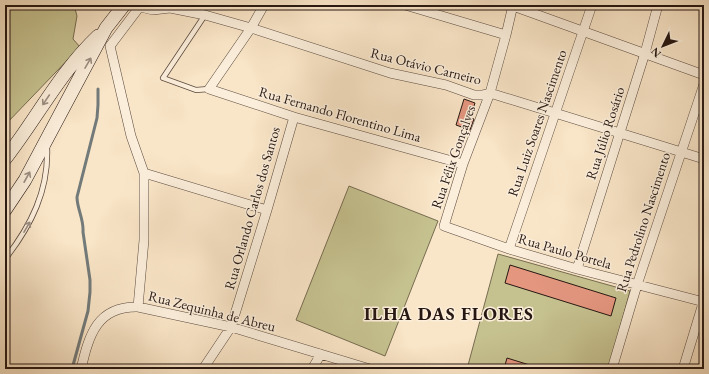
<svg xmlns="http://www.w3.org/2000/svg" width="709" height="374" viewBox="0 0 709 374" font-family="'EB Garamond',serif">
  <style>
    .green { fill: #c6c290; stroke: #766c51 }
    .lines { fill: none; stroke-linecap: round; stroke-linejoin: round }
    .stream { stroke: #727a7a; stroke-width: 3 }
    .building { fill: #e4967f; stroke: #261712 }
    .lane-casing { stroke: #5b4a3f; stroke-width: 6 }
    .street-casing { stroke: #5b4a3f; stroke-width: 10 }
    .secondary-casing { stroke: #261712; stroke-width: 14 }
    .lane { stroke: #fbeedb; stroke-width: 4.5 }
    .street { stroke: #fbeedb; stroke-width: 9 }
    .secondary { stroke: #fbeedb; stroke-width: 13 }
    .oneway { stroke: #9b8d81 }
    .labels { text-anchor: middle; stroke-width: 3; stroke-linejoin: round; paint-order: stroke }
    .street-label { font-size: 14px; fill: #261712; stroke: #fbeedb }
    .district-label { font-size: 18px; font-weight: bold; letter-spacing: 1px; fill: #261712; stroke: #fbeedb }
  </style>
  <rect width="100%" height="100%" fill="#f9e5c7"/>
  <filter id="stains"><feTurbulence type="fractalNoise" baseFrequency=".005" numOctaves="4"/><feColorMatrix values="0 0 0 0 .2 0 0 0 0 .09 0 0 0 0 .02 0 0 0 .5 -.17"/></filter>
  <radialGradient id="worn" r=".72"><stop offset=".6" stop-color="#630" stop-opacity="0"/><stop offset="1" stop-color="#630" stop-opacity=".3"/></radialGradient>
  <!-- green -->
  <path class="green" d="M5,5h69l3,11 -4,23 7,8 -75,78z
    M349,186l89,35 -53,135 -89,-36z
    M498,254l132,37 -21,78h-142z"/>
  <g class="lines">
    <!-- stream -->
    <path class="stream" d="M72,369l16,-58 2,-19v-12l-7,-48c1,-13 -6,-23 -6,-35l20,-79 1,-13v-16"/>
  </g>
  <!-- building -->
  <path class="building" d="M464,99l11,4 -5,15 4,1 -4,11 -14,-5z
    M510,265l106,33 -5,18 -106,-33z
    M507,358l29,9 -1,2h-31z"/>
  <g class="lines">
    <!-- lane casing -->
    <g class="lane-casing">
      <path id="lane" d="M205,15l-42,63 33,12 13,-1
        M5,259c26,-33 44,-69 42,-112"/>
    </g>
    <!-- street casing -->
    <g class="street-casing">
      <path id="street" d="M264,5l-13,23 -42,61 85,28 169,47
        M405,5l101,30
        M513,5l-7,30 -16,58 -27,71 -19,62 65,23 68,20 127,33
        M513,6l191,69
        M140,7l13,3 17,-2 35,7 46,13 139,45 56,12 28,10h8l8,-2 214,66
        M144,173l123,37
        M509,249l83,-244
        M577,269l68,-216 13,-48
        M138,307l6,-67v-67l-13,-37 -21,-90 31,-41
        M81,369c8,-34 16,-63 57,-62l93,20 139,42
        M203,369l28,-42 36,-117 27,-93
        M312,369l9,-15
        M612,369l25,-84 67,-201
        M683,369l21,-69"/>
    </g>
    <!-- secondary casing -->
    <g class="secondary-casing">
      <path id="secondary" d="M5,159c32,-41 55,-87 93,-123
        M5,210l20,-30 81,-152 18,-23"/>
    </g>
    <!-- lane -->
    <use href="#lane" class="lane"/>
    <!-- street -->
    <use href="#street" class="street"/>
    <!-- secondary -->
    <use href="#secondary" class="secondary"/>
  </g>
  <!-- one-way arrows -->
  <defs><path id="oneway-shaft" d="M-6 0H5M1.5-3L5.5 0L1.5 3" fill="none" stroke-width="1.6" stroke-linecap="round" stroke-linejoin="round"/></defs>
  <g class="oneway">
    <use href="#oneway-shaft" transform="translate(88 63) rotate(-60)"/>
    <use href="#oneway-shaft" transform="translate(46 100) rotate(124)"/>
    <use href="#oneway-shaft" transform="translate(27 177) rotate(-61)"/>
    <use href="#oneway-shaft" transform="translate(27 227) rotate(-60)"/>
  </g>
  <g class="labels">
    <!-- street labels -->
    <g class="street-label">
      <text transform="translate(426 66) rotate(14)" y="5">Rua Otávio Carneiro</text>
      <text transform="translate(340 114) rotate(16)" y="5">Rua Fernando Florentino Lima</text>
      <text transform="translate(537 123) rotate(-71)" y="5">Rua Luiz Soares Nascimento</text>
      <text transform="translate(605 133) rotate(-72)" y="5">Rua Júlio Rosário</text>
      <text transform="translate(453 157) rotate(-71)" y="5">Rua Félix Gonçalves</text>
      <text transform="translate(252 208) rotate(-74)" y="5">Rua Orlando Carlos dos Santos</text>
      <text transform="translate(643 222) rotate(-72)" y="5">Rua Pedrolino Nascimento</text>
      <text transform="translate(565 251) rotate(16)" y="5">Rua Paulo Portela</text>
      <text transform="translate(212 311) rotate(14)" y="5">Rua Zequinha de Abreu</text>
    </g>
    <!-- district labels -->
    <g class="district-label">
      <text x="449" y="320">ILHA DAS FLORES</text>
    </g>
  </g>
  <!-- margin -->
  <rect width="709" height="374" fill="none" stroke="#f9e5c7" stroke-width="20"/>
  <rect x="6" y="6" width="697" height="362" fill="none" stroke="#261712" stroke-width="2"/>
  <rect x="10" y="10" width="689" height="354" fill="none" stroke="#261712"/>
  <!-- north arrow -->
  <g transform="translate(663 46) rotate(227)" stroke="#fbeedb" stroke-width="3" paint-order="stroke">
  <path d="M0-3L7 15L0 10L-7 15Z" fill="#261712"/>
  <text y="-6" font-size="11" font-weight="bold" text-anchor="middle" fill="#261712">N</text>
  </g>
  <rect width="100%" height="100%" filter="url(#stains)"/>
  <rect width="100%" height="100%" fill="url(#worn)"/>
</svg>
